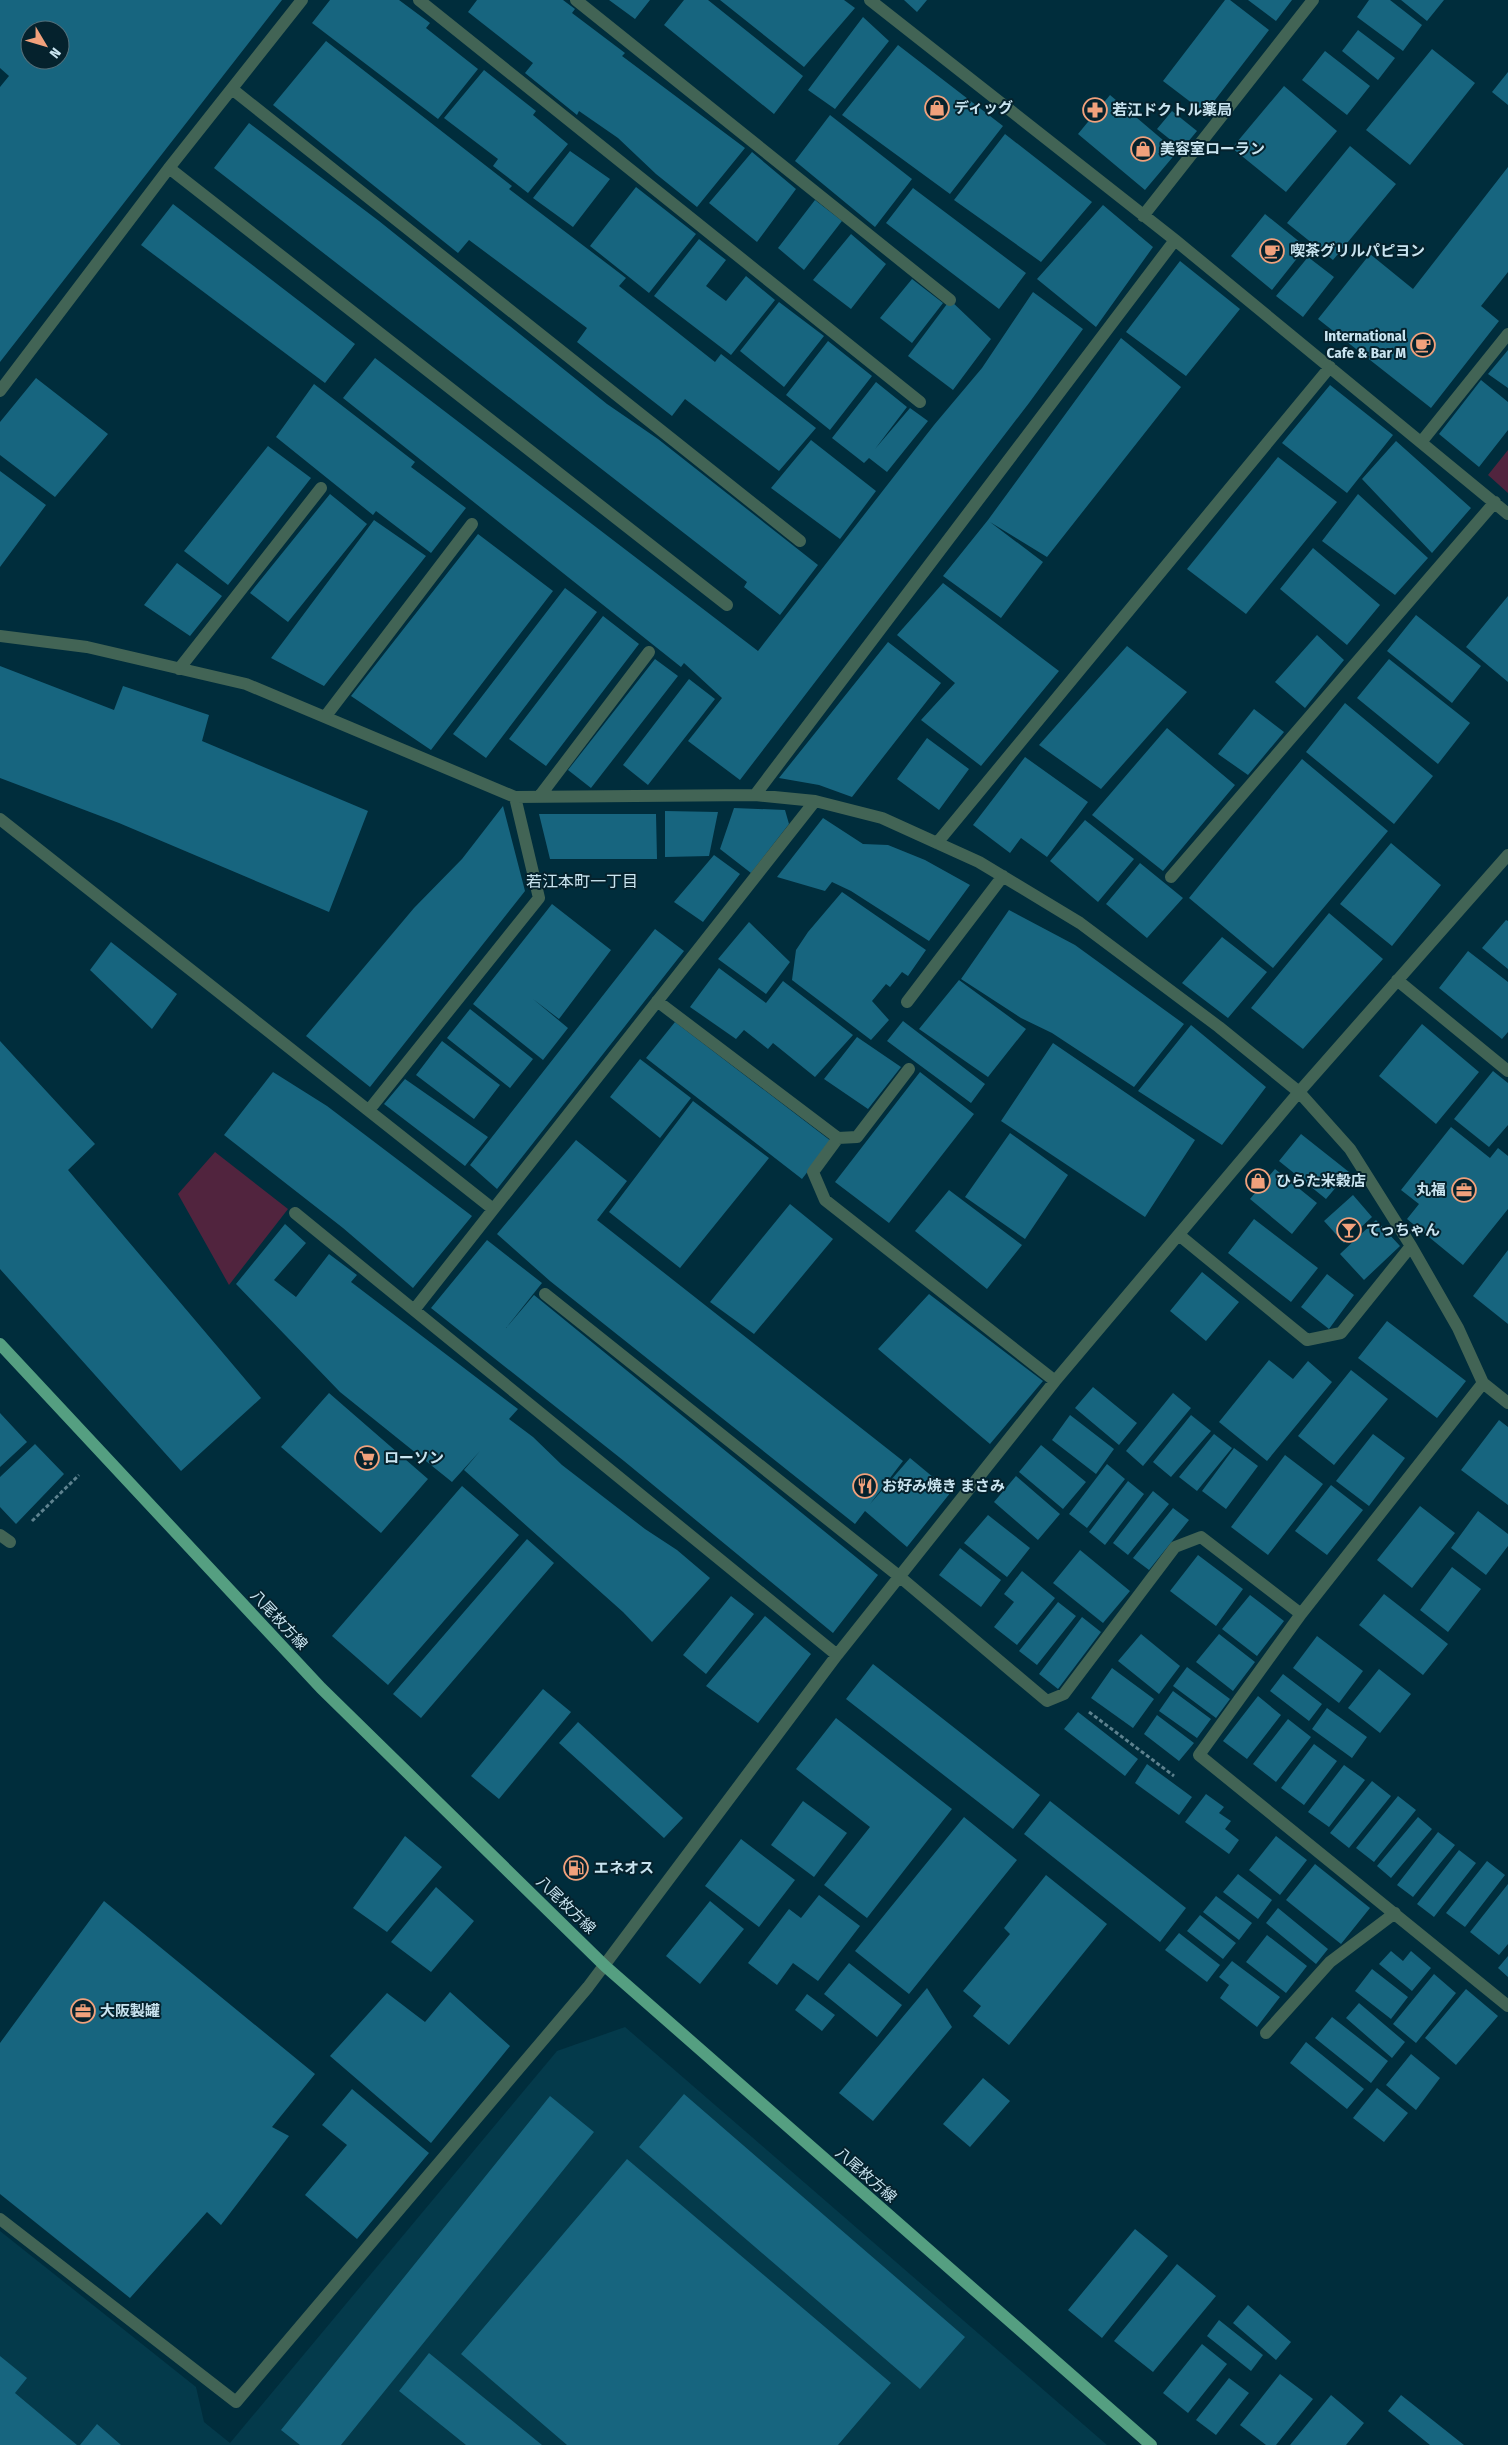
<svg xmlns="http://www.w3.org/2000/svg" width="1508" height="2445" viewBox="0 0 1508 2445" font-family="'Fira Sans Condensed','Noto Sans JP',sans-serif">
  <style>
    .built { fill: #043a4b }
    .green { fill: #51243e }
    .building { fill: #17657f; fill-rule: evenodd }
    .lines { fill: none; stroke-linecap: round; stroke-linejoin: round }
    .path { stroke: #5d828f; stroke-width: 3; stroke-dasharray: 4 2.5; stroke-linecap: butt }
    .minor { stroke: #426455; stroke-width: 12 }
    .major { stroke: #559f81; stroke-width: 12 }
    .labels { text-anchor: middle; stroke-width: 4; stroke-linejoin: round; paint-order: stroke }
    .poi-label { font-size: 15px; font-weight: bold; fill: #c9e4f0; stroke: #05222d; text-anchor: start }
    .street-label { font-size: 15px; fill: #c9e4f0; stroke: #05222d }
    .neighbourhood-label { font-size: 16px; fill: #c9e4f0; stroke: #05222d }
  </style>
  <rect width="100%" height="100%" fill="#002d3c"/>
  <!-- built -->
  <path class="built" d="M625,2027l482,418h-1107v-214l196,156 8,35 26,21 327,-392z"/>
  <!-- green -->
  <path class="green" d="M1508,450v43l-20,-18z
    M215,1152l73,57 -59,76 -51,-91z"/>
  <!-- building -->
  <path class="building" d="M0,0h282l-282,362v-275l9,-11 -9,-8zM30,30h30v30h-30z
    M330,0h69l31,23 -4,5 52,41 -40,50 -126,-96z
    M477,0h86l12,9 -3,4 53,40 -3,3 123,92 -48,59 -41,-33 -38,-36 -39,-27 -2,4 -52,-42 8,-10 -65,-51z
    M609,0h41l-15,19z
    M684,0h24l95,76 -29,38 -110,-89z
    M720,0h124l11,8 -51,59z
    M904,0h23l-10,12z
    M1225,0h5l39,30 -64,83 -42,-32z
    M1248,0h44l-16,21z
    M1369,0h21l32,25 -19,26 -46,-34z
    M1401,0h43l-17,21z
    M863,17l26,24 -54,68 -27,-19z
    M1358,30l37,28 -17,22 -36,-29z
    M326,41l186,145 -3,3 117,89 -7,8 96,76 6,-8 95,74 -37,43 -94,-72 -13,17 -95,-74 10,-14 -118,-88 -11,13 -185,-148z
    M898,45l105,81 -53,68 -108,-79z
    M1432,49l43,34 -65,82 -44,-35z
    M1325,51l45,35 -23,29 -45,-35z
    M484,70l52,41 -3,4 35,29 -40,49 -35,-27 5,-7 -54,-41z
    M1508,72v33l-16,-13z
    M1284,86l53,45 -51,61 -54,-44z
    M1110,95l67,57 -32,38 -67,-56z
    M1172,111l25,20 -15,18 -25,-20z
    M830,115l82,64 -37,48 -80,-66z
    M249,123l130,98 228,183 51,35 160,126 -38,50 -36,-28 3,-5 -533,-414z
    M1005,134l87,68 -51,60 -87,-62z
    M1350,146l46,38 -63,76 -46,-37z
    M570,151l40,28 -37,48 -40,-29z
    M752,152l44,37 -39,53 -48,-39z
    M1508,167v105l-27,34 18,15 -68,87 -113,-89 52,-65 43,35z
    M636,187l60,47 -47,59 -59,-47z
    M913,188l113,85 -27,36 -113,-86z
    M815,200l27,21 -38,49 -26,-22z
    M173,204l182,140 -30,39 -184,-138z
    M1103,205l50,42 -57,80 -59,-48z
    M1265,214l41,33 -34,43 -41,-34z
    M851,234l35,30 -35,45 -38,-29z
    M699,239l27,21 -20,26 20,15 20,-25 29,24 -44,55 -77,-59z
    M1308,257l26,20 -31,40 -27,-21z
    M1180,261l60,48 -54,67 -60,-44z
    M912,279l31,24 -31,40 -32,-25z
    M1033,292l50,37 -54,74 -289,377 -52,-39 34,-43 -38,-35 -3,4 -338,-269 32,-40 383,293 176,-226 48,-57z
    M950,300l41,39 -38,51 -45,-34z
    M779,302l45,34 -40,51 -44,-36z
    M1121,338l60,49 -134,170 -57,-35 53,40 -42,56 -58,-42 45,-56z
    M828,341l44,35 -42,54 -44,-35z
    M1508,350v38l-20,-14z
    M36,378l72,56 -53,63 -55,-42v-33z
    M1481,380l27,22v28l-29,37 -40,-33z
    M876,382l31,25 -32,42 35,-41 18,13 -41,51 -18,-14 -5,5 -32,-25z
    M314,384l101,78 -4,5 55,41 -35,45 -55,-42 -3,4 -97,-78z
    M1330,385l63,50 -46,58 -65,-50z
    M811,440l65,51 -36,48 -69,-51z
    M1396,441l75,67 -39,45 -70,-74z
    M268,446l43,32 -83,107 -44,-34z
    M1278,457l59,45 -91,112 -59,-45z
    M0,471l46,34 -46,62z
    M330,494l37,30 -79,98 -38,-29z
    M1358,494l70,64 -33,37 -73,-54z
    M374,520l52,36 -102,130 -53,-28z
    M478,534l75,57 -122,159 -80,-54z
    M1313,548l67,57 -33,40 -67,-56z
    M177,563l45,33 -32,40 -46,-31z
    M943,583l116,88 -78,95 -60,-46 34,-37 -58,-48z
    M565,588l32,24 -111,146 -33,-24z
    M1508,596v86l-42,-35z
    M1416,615l65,51 -29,37 -65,-52z
    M603,616l36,28 -93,122 -37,-27z
    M1317,635l27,25 -39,48 -30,-26z
    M888,642l53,41 -89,114 -33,-12 -40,-7z
    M1127,646l60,46 -86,97 -62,-44z
    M655,659l23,17 -87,112 -23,-18z
    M1389,659l81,64 -32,41 -81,-66z
    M0,666l114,44 9,-24 86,29 -7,26 166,70 -39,101 -210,-89 -119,-45z
    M689,679l26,20 -67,86 -25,-20z
    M1345,703l88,73 -39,48 -88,-72z
    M1254,709l30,23 -36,43 -30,-21z
    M1167,728l68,57 -72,86 -71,-56z
    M927,738l42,31 -30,41 -42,-31z
    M1025,757l63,45 -41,55 -26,-19 -11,15 -37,-28z
    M1302,759l86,72 -115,137 -84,-70z
    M503,806l22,85 -155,196 -64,-51 108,-128 48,-49z
    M734,808l51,2 4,14 -38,49 -31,-24z
    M665,811l53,1 -9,44 -44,1z
    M539,814h117l1,45h-107z
    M823,818l40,26 25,1 37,15 45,25 -41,56 -78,-50 -19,-9 -7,9 -48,-14z
    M1085,820l49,39 -36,43 -48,-41z
    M1391,843l50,42 -49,61 -52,-42z
    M714,855l26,19 -37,48 -29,-20z
    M1140,863l43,35 -36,40 -41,-34z
    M842,892l84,58 -18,26 -6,-4 -12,15 -4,-3 -14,17 17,19 -18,20 -79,-60 4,-30 12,-18z
    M552,904l59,46 -52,69 -26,-20 35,29 -25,32 -70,-56z
    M1009,910l66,35 109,79 -50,63 -82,-54 -31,-15 -60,-39z
    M1329,913l54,46 -80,90 -52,-41z
    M1506,920l2,1v48l-26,-21z
    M749,922l41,40 -24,32 -48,-35z
    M655,929l29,22 -187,238 -27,-24z
    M1222,937l45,35 -39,46 -46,-35z
    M111,942l66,52 -25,35 -62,-59z
    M1468,951l40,31v50l-6,7 -63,-51z
    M719,968l47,35 17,-22 70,54 -38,42 -42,-34 -5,6 -24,-19 -8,9 -46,-32z
    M959,980l67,49 -38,48 -69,-48z
    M470,1009l63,50 -23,29 -63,-50z
    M903,1021l82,63 -14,19 -84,-62z
    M675,1022l156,119 -29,38 -156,-121z
    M1422,1024l57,48 -43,52 -57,-48z
    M1191,1025l75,62 -44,58 -84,-54z
    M857,1037l44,30 -33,42 -44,-30z
    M0,1041l95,103 -27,26 193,228 -80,73 -181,-202z
    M442,1041l58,44 -26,34 -58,-44z
    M1053,1043l142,97 -50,77 -144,-96z
    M640,1059l51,39 -31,40 -50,-41z
    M1493,1071l15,12v42l-19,22 -35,-28z
    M273,1072l54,34 145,110 -59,72 -70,-60 -119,-93z
    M920,1072l54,42 -85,109 -54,-41z
    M405,1079l83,58 -23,29 -81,-62z
    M693,1101l76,57 -89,110 -71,-56z
    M1451,1127l39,31 8,-10 10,8v53l-45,56 -56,-46 12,-15 -18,-14z
    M1010,1133l58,42 -43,64 -60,-42z
    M1301,1134l48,38 -23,27 -47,-38z
    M576,1140l51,41 -30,39 306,241 -33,43 40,-46 41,34 -44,55 -42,-36 -10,13 -305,-243 -53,-47z
    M1275,1169l42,34 -25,31 -42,-35z
    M949,1190l73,55 -35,44 -72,-58z
    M1353,1195l19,22 -28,26 -20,-22z
    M790,1204l43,35 -79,95 -44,-32z
    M1254,1219l64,49 -27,34 -63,-49z
    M1376,1220l24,26 -36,34 -24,-26z
    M285,1224l21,19 -32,37 22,17 33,-43 28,21 -6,7 167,127 -9,10 24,18 29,28 83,64 32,21 33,28 -58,64 -29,-30 -159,-142 16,-19 -28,31 -112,-90 -104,-108z
    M487,1240l55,43 -36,45 28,-33 344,280 -45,58 -209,-172 -193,-153z
    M1508,1250v74l-35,-28z
    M1202,1272l37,30 -33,39 -36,-30z
    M1327,1274l27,21 -25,34 -28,-22z
    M929,1294l114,87 -53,63 -112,-95z
    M1387,1321l79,60 -29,37 -79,-60z
    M1269,1360l24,19 15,-18 24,21 -65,79 -48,-39z
    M1351,1370l37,29 -54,66 -36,-29z
    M1093,1387l44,36 -18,22 -44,-37z
    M329,1393l99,86 -47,54 -100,-86z
    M1173,1393l18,15 -48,58 -17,-15z
    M0,1413l27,29 -27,25z
    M1070,1415l44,34 -18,25 -44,-34z
    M1191,1415l20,16 -40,46 -18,-15z
    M1499,1420l9,7v78l-47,-35z
    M1214,1434l18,14 -35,43 -18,-14z
    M1373,1434l32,24 -36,48 -33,-25z
    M35,1444l29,30 -48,50 -16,-17v-30z
    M1041,1445l45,37 -23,27 -44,-37z
    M1234,1448l24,18 -32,43 -24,-18z
    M1285,1455l38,29 -55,71 -37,-28z
    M1107,1464l18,15 -38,49 -18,-14z
    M1016,1476l44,38 -22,26 -44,-38z
    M1128,1481l16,13 -39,51 -16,-13z
    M1331,1485l32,25 -36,45 -32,-24z
    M462,1486l57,49 -131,150 -56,-49z
    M1153,1491l16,13 -41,51 -15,-12z
    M1420,1506l35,27 -43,55 -35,-28z
    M1173,1508l16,12 -40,50 -16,-12z
    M1478,1511l30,23v12l-22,29 -35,-27z
    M988,1515l42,33 -23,29 -43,-34z
    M527,1539l27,24 -133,155 -28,-24z
    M960,1548l41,32 -20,27 -42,-32z
    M1080,1550l50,41 -27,32 -50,-40z
    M1198,1555l45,34 -27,37 -46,-35z
    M1452,1567l29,22 -33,43 -28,-22z
    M1022,1571l33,27 -38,47 -23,-18 20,-25 -10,-8z
    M1384,1594l64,50 -25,31 -64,-50z
    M1250,1595l34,26 -27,35 -35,-27z
    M731,1596l23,18 -48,60 -23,-19z
    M1058,1602l18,14 -39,49 -18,-14z
    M765,1616l46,38 -53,69 -52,-37z
    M1082,1617l19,15 -43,57 -19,-15z
    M1141,1634l39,32 -21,28 -41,-33z
    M1219,1634l36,28 -22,29 -37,-29z
    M1317,1636l46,35 -24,32 -46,-35z
    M873,1664l167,131 -27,34 -167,-130z
    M1187,1667l43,32 -14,19 -43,-32z
    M1112,1668l42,31 -21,29 -42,-30z
    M1379,1669l32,25 -31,39 -32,-25z
    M1283,1674l39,30 -13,17 -39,-30z
    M543,1689l28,23 -72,87 -28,-23z
    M1173,1691l38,28 -14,19 -38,-27z
    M1258,1696l23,19 -34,44 -24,-18z
    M1327,1708l40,29 -15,21 -40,-29z
    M1078,1712l60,47 -13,17 -61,-47z
    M1157,1715l37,28 -15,18 -35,-27z
    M836,1718l116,91 -85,109 -43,-33 46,-58 -74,-58z
    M1288,1719l23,18 -35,45 -23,-18z
    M578,1722l105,96 -19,20 -105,-95z
    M1314,1744l23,17 -33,44 -23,-17z
    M1147,1764l45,33 -13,18 -44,-32z
    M1344,1765l21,15 -36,47 -21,-15z
    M1372,1781l19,15 -42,52 -19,-15z
    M1206,1794l18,13 -5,6 12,8 -6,8 14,11 -10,14 -44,-32z
    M1398,1796l18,14 -42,52 -18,-14z
    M803,1801l44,32 -33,44 -43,-32z
    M1050,1801l136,107 -26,34 -136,-108z
    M964,1817l53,43 -108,134 -54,-43z
    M1418,1817l14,12 -41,49 -14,-12z
    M1438,1832l17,13 -42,52 -16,-12z
    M405,1836l37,31 -55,65 -34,-24z
    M1276,1836l31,24 -27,35 -31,-25z
    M741,1839l54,41 -36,47 -54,-41z
    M1459,1850l17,13 -42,54 -17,-13z
    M1487,1861l18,14 -40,52 -19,-14z
    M1315,1864l55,44 -29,36 -55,-44z
    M1238,1874l34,26 -14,19 -35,-27z
    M1046,1875l61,49 -98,121 -36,-29 8,-10 -18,-15 47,-57 -6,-6z
    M1508,1884v60l-9,11 -29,-23z
    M436,1887l38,34 -43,51 -40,-30z
    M819,1895l41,31 -42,55 -25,-18 -16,22 -29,-22 41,-54 12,9z
    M1216,1896l36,27 -13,17 -36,-28z
    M104,1901l211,173 -43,53 17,9 -68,89 -14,-13 -77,86 -130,-104v-151z
    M710,1901l34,28 -44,55 -34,-28z
    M1278,1908l50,41 -12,15 -50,-41z
    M1200,1915l36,28 -13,16 -36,-28z
    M1179,1933l41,32 -13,17 -42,-32z
    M1267,1935l40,31 -21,27 -40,-31z
    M1391,1951l12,10 8,-10 20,17 -19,23 -33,-27z
    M1508,1956v21l-10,-9z
    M1232,1961l48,36 -23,30 -37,-29 9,-13 -10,-8z
    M849,1963l53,42 -25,32 -53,-43z
    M1372,1969l36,28 -17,22 -36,-28z
    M1434,1974l22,19 -40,50 -23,-19z
    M927,1988l25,39 -79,94 -34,-28z
    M1466,1989l32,27 -42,49 -31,-27z
    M450,1992l60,54 -79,97 -101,-87 57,-63 38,29z
    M807,1994l28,21 -13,16 -27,-21z
    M1359,2003l46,39 -13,16 -46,-40z
    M1332,2017l56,44 -17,22 -56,-45z
    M1306,2042l58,47 -17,20 -57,-46z
    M1411,2054l29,24 -24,32 -30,-25z
    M983,2078l27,23 -40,46 -27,-23z
    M1377,2088l31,25 -24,29 -31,-24z
    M352,2089l77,64 -72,86 -52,-44 42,-50 -25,-20z
    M684,2094l281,243 -45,52 -281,-242z
    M550,2096l44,36 -253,313h-41l-19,-15z
    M627,2159l264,224 -53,62h-271l-106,-91z
    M1135,2229l33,27 -66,82 -34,-28z
    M1177,2264l39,32 -63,76 -39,-31z
    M1248,2305l43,37 -15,18 -43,-37z
    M1219,2320l44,35 -12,16 -44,-35z
    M1202,2344l25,20 -39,49 -25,-20z
    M429,2353l113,92h-76l-67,-54z
    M0,2356l27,22 -12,15 62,52h-77z
    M1280,2374l33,25 -37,46h-10l-26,-20z
    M1229,2378l20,15 -33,42 -20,-15z
    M1331,2395l33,28 -18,22h-56z
    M1401,2395l63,50h-34l-42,-34z
    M97,2424l24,21h-41z"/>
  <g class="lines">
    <!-- path -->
    <path class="path" d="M32,1521l47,-46
      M1089,1712l85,64"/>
    <!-- minor -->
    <path class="minor" d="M419,0l501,402
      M576,0l374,300
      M870,0l305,240 333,274
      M232,89l568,452
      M169,168l558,437
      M1143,216l170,-216
      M0,391l169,-223 133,-168
      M1422,441l86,-107
      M0,636l87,11 159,37 269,113 240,-2 60,6 67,17 97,44 101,61 139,104 80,65 51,57 61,97 47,82 25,55 25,20
      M179,669l142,-181
      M325,717l147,-193
      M755,795l420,-555
      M539,797l110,-145
      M0,819l493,390
      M937,843l393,-476
      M1171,877l324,-375
      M1397,980l111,91
      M657,1001l181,137 -25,34 12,28 230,181
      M907,1002l96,-126
      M369,1110l170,-212 -24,-101
      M838,1138l19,-1 52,-68
      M295,1213l542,442
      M1179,1235l128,105 34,-7 70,-87
      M545,1294l355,283 147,124 17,-7 111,-147 26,-10 100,77 182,-231
      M414,1310l401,-509
      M0,1535l10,7
      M1301,1614l-102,141 309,251
      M1266,2033l64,-71 65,-49
      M0,2219l236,183 352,-415 249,-332 218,-274 244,-289 209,-237"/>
    <!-- major -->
    <path class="major" d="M0,1344l321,344 284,278 546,479"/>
  </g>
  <!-- icons -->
  <defs>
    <g id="shop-ring" transform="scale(1.25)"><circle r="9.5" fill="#05222d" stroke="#f1a17c" stroke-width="1.5"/><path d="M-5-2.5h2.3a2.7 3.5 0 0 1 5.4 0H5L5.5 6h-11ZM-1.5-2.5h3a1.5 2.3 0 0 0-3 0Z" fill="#f1a17c"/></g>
    <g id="pharmacy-ring" transform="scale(1.25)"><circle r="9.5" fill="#05222d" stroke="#f1a17c" stroke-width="1.5"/><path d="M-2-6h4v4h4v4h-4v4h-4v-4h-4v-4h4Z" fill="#f1a17c"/></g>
    <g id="cafe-ring" transform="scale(1.25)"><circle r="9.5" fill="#05222d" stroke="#f1a17c" stroke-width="1.5"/><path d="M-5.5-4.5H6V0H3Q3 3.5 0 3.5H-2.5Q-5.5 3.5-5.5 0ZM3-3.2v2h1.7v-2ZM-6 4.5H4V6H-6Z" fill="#f1a17c"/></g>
    <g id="office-ring" transform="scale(1.25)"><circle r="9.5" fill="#05222d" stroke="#f1a17c" stroke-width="1.5"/><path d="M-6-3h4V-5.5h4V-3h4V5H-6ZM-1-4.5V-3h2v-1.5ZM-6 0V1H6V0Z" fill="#f1a17c"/></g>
    <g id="bar-ring" transform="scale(1.25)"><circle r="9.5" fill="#05222d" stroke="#f1a17c" stroke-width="1.5"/><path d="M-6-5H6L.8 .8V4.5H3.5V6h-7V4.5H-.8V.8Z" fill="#f1a17c"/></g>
    <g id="supermarket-ring" transform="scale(1.25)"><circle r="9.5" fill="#05222d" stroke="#f1a17c" stroke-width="1.5"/><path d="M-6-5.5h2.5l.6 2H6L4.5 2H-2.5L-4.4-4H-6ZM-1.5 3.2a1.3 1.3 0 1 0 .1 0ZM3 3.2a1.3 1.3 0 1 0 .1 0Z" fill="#f1a17c"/></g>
    <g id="restaurant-ring" transform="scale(1.25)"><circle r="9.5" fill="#05222d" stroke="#f1a17c" stroke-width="1.5"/><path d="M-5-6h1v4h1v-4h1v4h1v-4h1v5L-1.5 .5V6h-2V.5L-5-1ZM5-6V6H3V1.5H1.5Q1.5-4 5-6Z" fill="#f1a17c"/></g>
    <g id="fuel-ring" transform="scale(1.25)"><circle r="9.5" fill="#05222d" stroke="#f1a17c" stroke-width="1.5"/><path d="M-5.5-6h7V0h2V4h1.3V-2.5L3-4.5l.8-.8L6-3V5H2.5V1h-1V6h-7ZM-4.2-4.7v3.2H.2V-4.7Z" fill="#f1a17c"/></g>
  </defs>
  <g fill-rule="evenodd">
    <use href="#shop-ring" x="937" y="108"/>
    <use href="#pharmacy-ring" x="1095" y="110"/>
    <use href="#shop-ring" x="1143" y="149"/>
    <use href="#cafe-ring" x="1272" y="251"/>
    <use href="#cafe-ring" x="1423" y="345"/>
    <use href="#shop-ring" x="1258" y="1181"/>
    <use href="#office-ring" x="1464" y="1190"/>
    <use href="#bar-ring" x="1349" y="1230"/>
    <use href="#supermarket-ring" x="367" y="1458"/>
    <use href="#restaurant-ring" x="865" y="1486"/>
    <use href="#fuel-ring" x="576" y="1868"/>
    <use href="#office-ring" x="83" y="2011"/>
  </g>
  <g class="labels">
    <!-- poi labels -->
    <g class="poi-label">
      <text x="954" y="113">ディッグ</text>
      <text x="1112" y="115">若江ドクトル薬局</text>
      <text x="1160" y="154">美容室ローラン</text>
      <text x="1290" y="256">喫茶グリルパピヨン</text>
      <text x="1406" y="341" text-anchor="end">International<tspan x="1406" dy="17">Cafe &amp; Bar M</tspan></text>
      <text x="1276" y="1186">ひらた米穀店</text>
      <text x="1446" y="1195" text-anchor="end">丸福</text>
      <text x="1366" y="1235">てっちゃん</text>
      <text x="384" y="1463">ローソン</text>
      <text x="882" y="1491">お好み焼き まさみ</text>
      <text x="594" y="1873">エネオス</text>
      <text x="100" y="2016">大阪製罐</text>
    </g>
    <!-- street labels -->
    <g class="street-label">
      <text transform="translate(279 1620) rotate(47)" y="5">八尾枚方線</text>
      <text transform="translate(566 1905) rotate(44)" y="5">八尾枚方線</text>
      <text transform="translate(866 2175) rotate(41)" y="5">八尾枚方線</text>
    </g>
    <!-- neighbourhood labels -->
    <g class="neighbourhood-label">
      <text x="582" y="887">若江本町一丁目</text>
    </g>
  </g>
  <!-- north arrow -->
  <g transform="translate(45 45) rotate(128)"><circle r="24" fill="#05222d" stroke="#53707b"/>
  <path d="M0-4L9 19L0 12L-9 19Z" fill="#f1a17c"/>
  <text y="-8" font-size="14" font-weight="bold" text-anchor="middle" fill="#c9e4f0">N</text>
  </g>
</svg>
